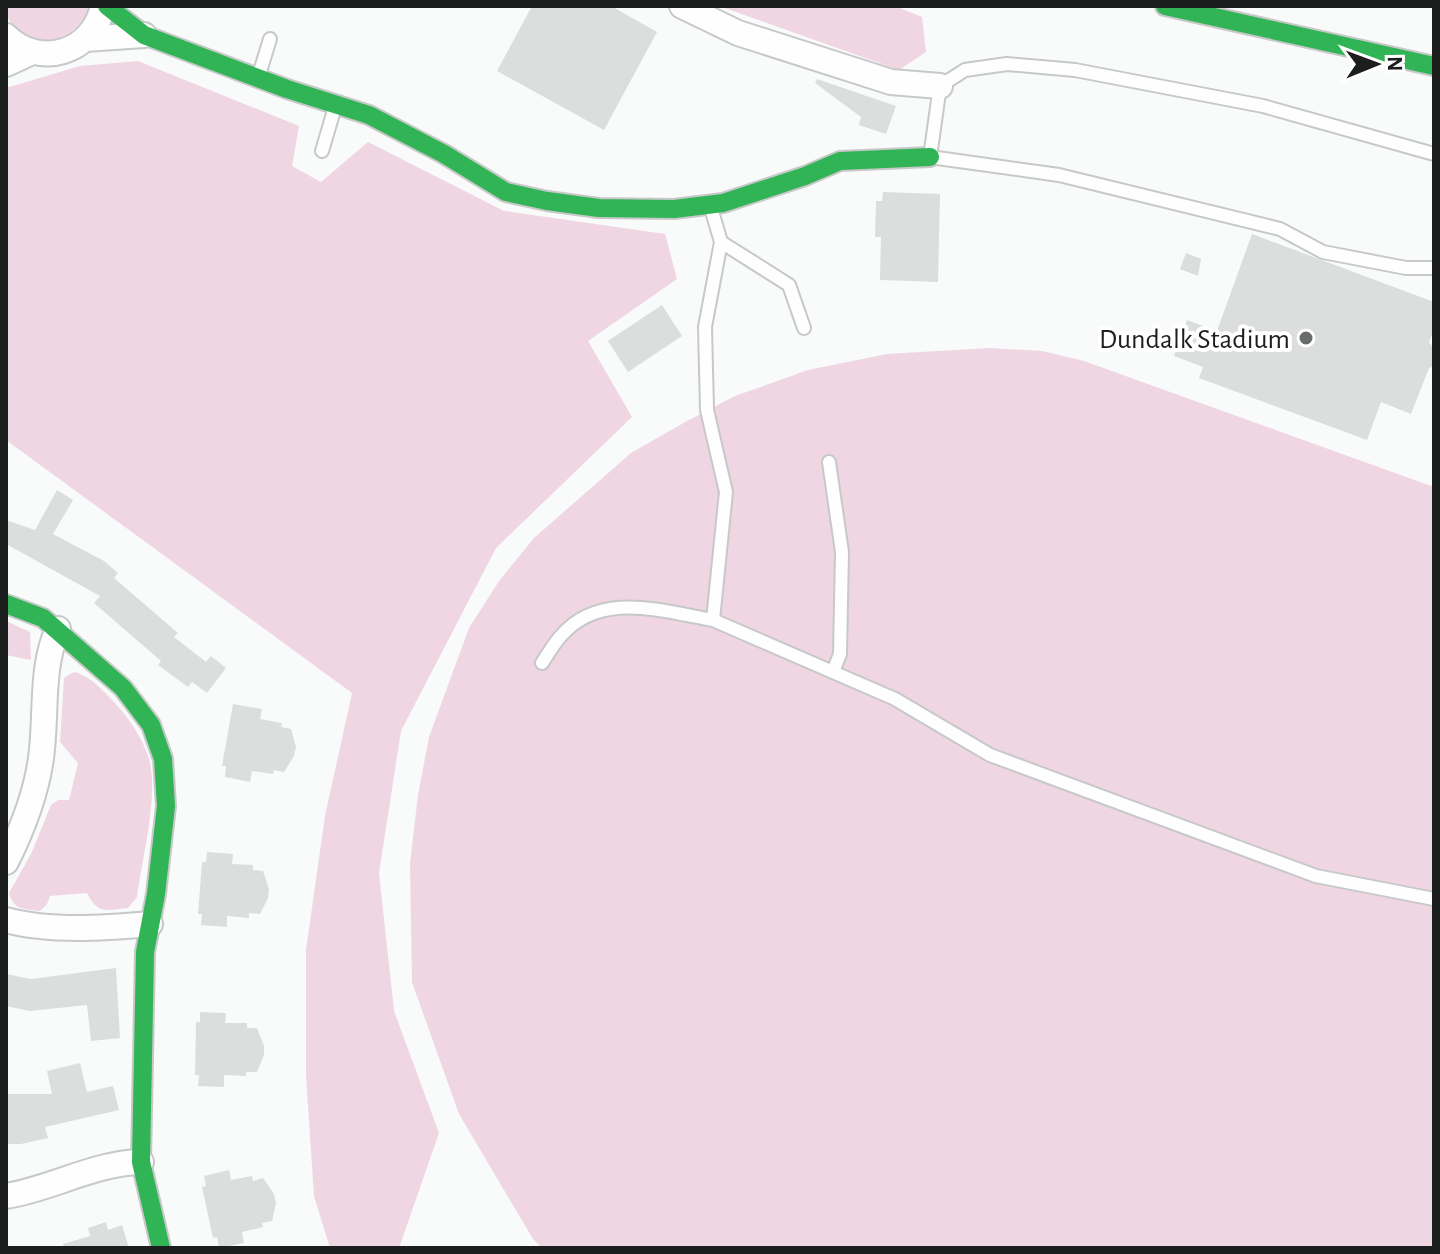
<svg xmlns="http://www.w3.org/2000/svg" width="1440" height="1254" viewBox="0 0 1440 1254" font-family="'Alegreya Sans',sans-serif">
  <style>
    .green { fill: #efd6e2 }
    .building { fill: #dbdedd }
    .lines { fill: none; stroke-linecap: round; stroke-linejoin: round }
    .lane-casing { stroke: #c7c9c8; stroke-width: 16 }
    .street-casing { stroke: #c7c9c8; stroke-width: 28 }
    .fast-casing { stroke: #c7c9c8; stroke-width: 22 }
    .lane { stroke: #fefefe; stroke-width: 12 }
    .street { stroke: #fefefe; stroke-width: 24 }
    .fast { stroke: #30b455; stroke-width: 18 }
    .poi-dot { fill: #696b6b; stroke: #fff; stroke-width: 3 }
    .labels { text-anchor: middle; stroke-width: 8; stroke-linejoin: round; paint-order: stroke }
    .poi-label { font-size: 28px; fill: #1c1e1e; stroke: #fff; text-anchor: end }
  </style>
  <rect width="100%" height="100%" fill="#f8fbfa"/>
  <!-- green -->
  <path class="green" d="M6,6h83c-14,46 -81,46 -83,0z
    M719,6h176l27,11 4,35 -27,18z
    M138,61l161,65 -7,40 29,16 47,-40 136,69 161,23 12,45 -89,62 44,76 -136,131 -95,183 -22,142 15,138 45,122 -40,115h-69l-16,-52 -8,-121v-125l19,-134 27,-123 -346,-253v-352l74,-22z
    M989,348l53,3 42,10 350,126v761h-892l-9,-9 -74,-125 -47,-132 -2,-119 8,-68 11,-58 40,-109 30,-47 35,-43 97,-85 56,-32 48,-25 73,-26 79,-16z
    M6,621l24,11 1,28 -25,-5z
    M74,672c17,4 26,16 38,28 16,16 33,41 38,63 8,35 -8,97 -13,134l-9,11c-22,2 -30,7 -41,-15l-37,3 -3,8 -7,7c-16,-2 -27,-1 -31,-18l22,-39 20,-49 7,-5h11l9,-37 -18,-21 4,-64z"/>
  <!-- building -->
  <path class="building" d="M532,6h79l46,26 -53,98 -107,-59z
    M817,79l79,27 -10,28 -27,-9 2,-8 -46,-34z
    M883,192l57,2 -2,88 -58,-2 1,-43h-6l1,-36h6z
    M1252,234l182,68v27l-5,13 5,7v17l-5,2 -18,46 -30,-12 -14,38 -168,-62 4,-11 -29,-11 13,-36 30,11z
    M1186,253l15,6 -3,17 -18,-7z
    M662,305l20,31 -54,36 -20,-31z
    M57,490l16,10 -20,34 51,27 14,12 -4,5 64,55 -4,4 32,25 5,-6 15,12 -19,25 -15,-11 -4,5 -30,-22 3,-4 -67,-58 6,-7 -94,-52v-24l29,10z
    M233,704l29,5 -2,10 22,4 -1,4 10,2 5,18 -2,9 -10,16 -10,-2 -1,4 -21,-3 -2,11 -25,-5 1,-11h-4z
    M207,852l26,2 -1,10 21,1v5l10,1 6,18 -1,9 -8,16 -11,-1v5l-22,-2v11l-26,-2 1,-11h-4l4,-52h4z
    M116,968l4,70 -29,3 -4,-36 -57,6 -24,-5v-32l25,5z
    M200,1012l26,1 -1,10h22v5h10l7,18v9l-7,17h-11v4l-22,-1v12l-26,-1 1,-11h-4l1,-53h4z
    M80,1063l7,29 26,-6 6,24 -74,17 3,11 -27,6h-15v-50h46l-5,-23z
    M229,1170l2,10 21,-4 1,5 10,-3 11,16 2,9 -4,18 -10,2 1,4 -21,5 2,11 -25,5 -2,-11 -4,1 -11,-51 4,-1 -2,-10z
    M106,1222l2,8 14,-5 7,23h-65l-1,-4 27,-8 -2,-8z"/>
  <g class="lines">
    <!-- lane casing -->
    <g class="lane-casing">
      <path id="lane" d="M259,75l11,-36
        M322,151l13,-44
        M1434,154l-171,-48 -188,-36 -68,-6 -42,6 -25,16 -10,71 129,18 221,54 43,23 83,16h28
        M711,208l10,34 -16,85 2,83 19,82 -13,128 182,79 95,56 326,121 118,23
        M721,242l68,43 15,43
        M829,462l13,90 -2,102 -7,18
        M542,663c6,-9 11,-18 18,-26 39,-47 101,-26 153,-17"/>
    </g>
    <!-- street casing -->
    <g class="street-casing">
      <path id="street" d="M682,6l56,27 153,49 49,4
        M6,36c34,33 87,17 97,-30
        M85,39l59,-4
        M6,64l26,-12
        M6,862c17,-34 30,-67 35,-104 6,-42 -1,-90 17,-129
        M6,920c44,12 99,8 144,4
        M6,1196c45,-7 88,-33 135,-34"/>
    </g>
    <!-- fast casing -->
    <g class="fast-casing">
      <path id="fast" d="M107,6l37,29 143,54 82,26 75,39 62,38 41,9 52,7 75,1 49,-6 82,-27 35,-15 90,-4
        M1165,6l269,60
        M6,604l37,14 80,70 28,37 12,34 3,47 -10,88 -11,58 -4,210 20,86"/>
    </g>
    <!-- lane -->
    <use href="#lane" class="lane"/>
    <!-- street -->
    <use href="#street" class="street"/>
    <!-- fast -->
    <use href="#fast" class="fast"/>
  </g>
  <!-- markers -->
  <circle class="poi-dot" cx="1306" cy="338" r="8"/>
  <g class="labels">
    <!-- poi labels -->
    <g class="poi-label">
      <text x="1290" y="348">Dundalk Stadium</text>
    </g>
  </g>
  <!-- border -->
  <rect width="1440" height="1254" fill="none" stroke="#1c1e1e" stroke-width="16"/>
  <!-- north arrow -->
  <g transform="translate(1376 64) rotate(89)" stroke="#ffffff" stroke-width="6" paint-order="stroke">
  <path d="M0-6L14 30L0 20L-14 30Z" fill="#1c1e1e"/>
  <text y="-12" font-size="22" font-weight="bold" text-anchor="middle" fill="#1c1e1e">N</text>
  </g>
</svg>
